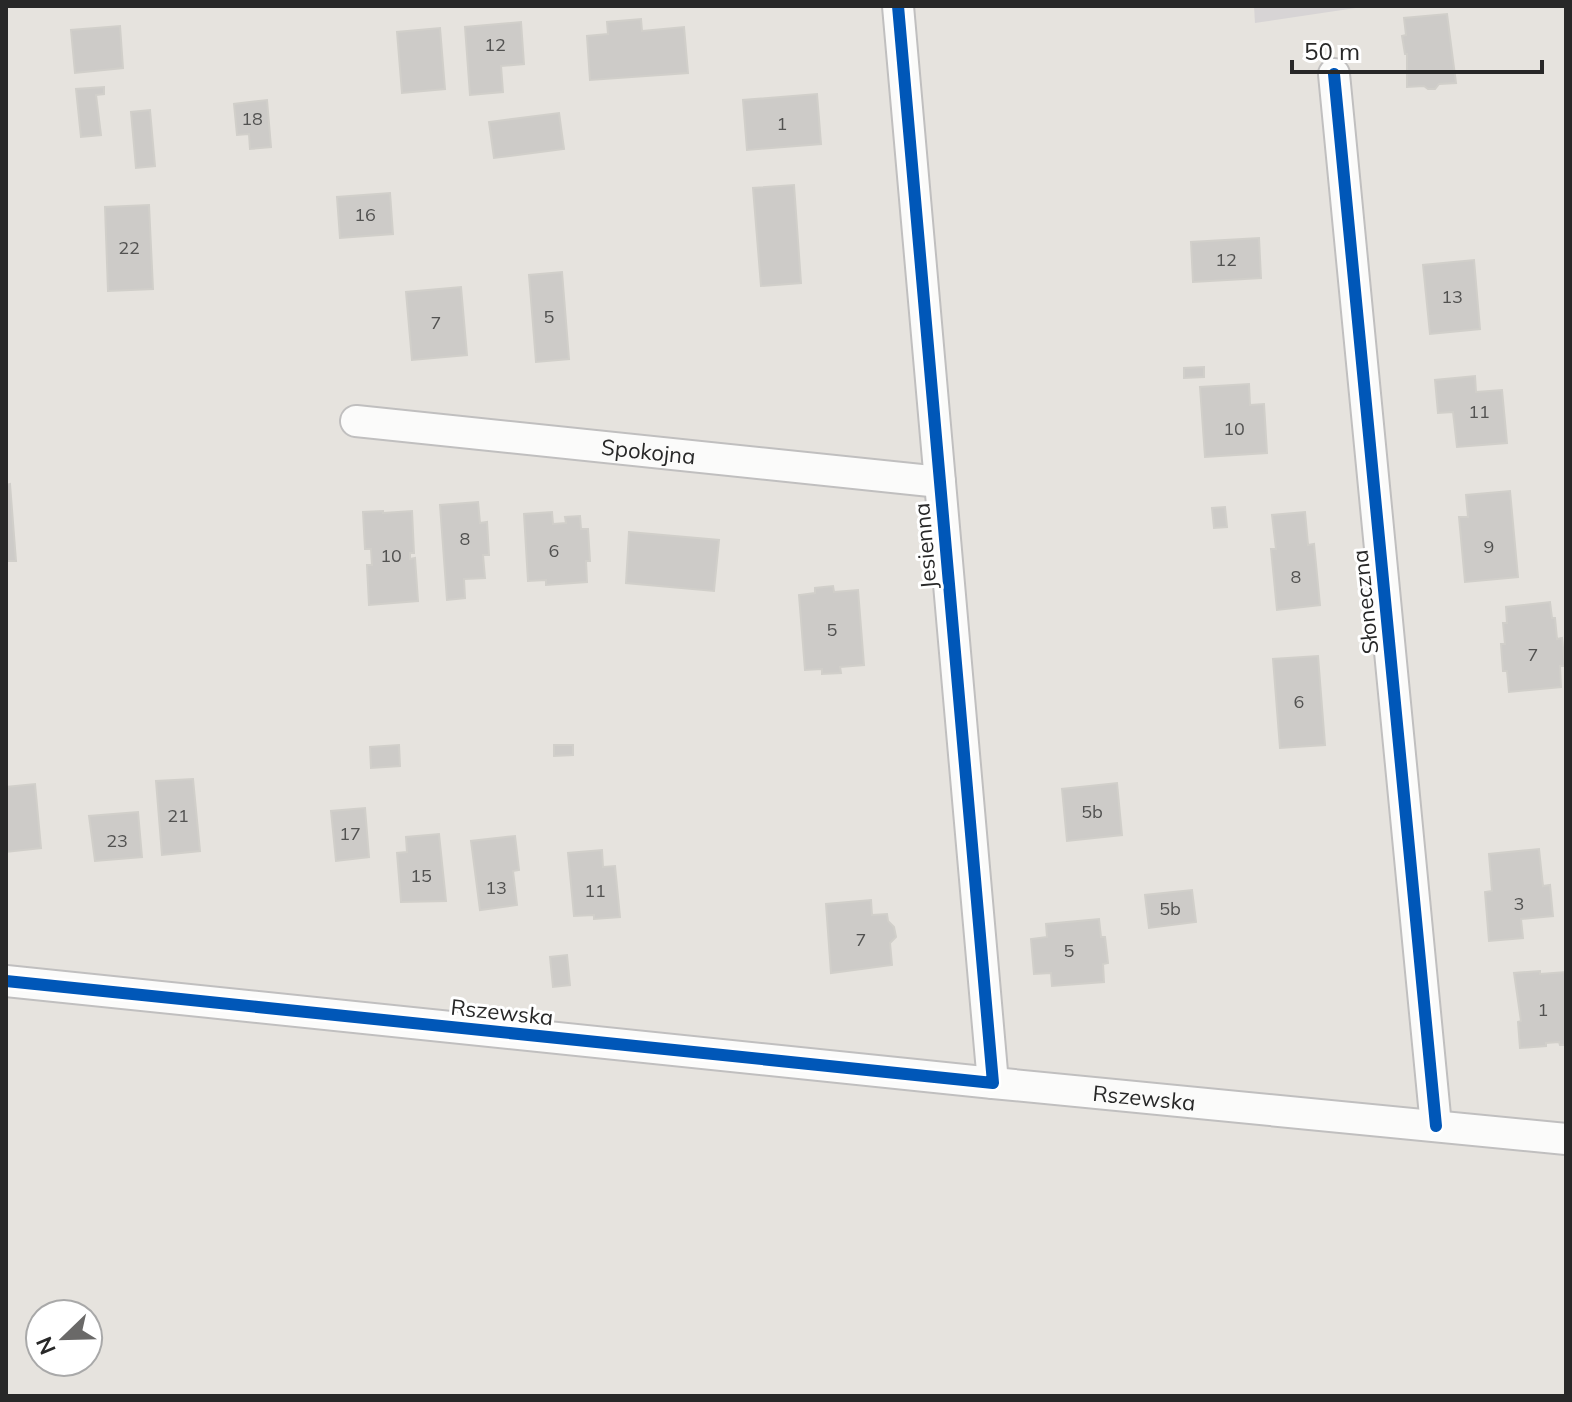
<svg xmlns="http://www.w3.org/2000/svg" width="1572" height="1402" viewBox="0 0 1572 1402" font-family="Mulish,sans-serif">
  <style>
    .industrial { fill: #d7d4d5 }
    .building { fill: #cdcbc8; stroke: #d1cfca; stroke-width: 2 }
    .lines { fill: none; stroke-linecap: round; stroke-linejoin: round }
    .minor-casing { stroke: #c0bfbf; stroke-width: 34 }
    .minor { stroke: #fbfbfa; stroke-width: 30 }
    .cycleway-casing { stroke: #fff; stroke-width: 17 }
    .cycleway { stroke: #0057b8; stroke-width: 12 }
    .labels { text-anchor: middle; stroke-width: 6; stroke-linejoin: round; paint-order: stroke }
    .number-label { font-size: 18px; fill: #525251 }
    .street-label { font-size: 22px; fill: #282828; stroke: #fff }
  </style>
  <rect width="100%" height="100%" fill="#e6e3de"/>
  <!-- industrial -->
  <path class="industrial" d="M1254,6h115l-114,17z"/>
  <!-- building -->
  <path class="building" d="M1447,14l9,69 -17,1 -4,5h-7l-4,-3 -17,1v-33h-2l-3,-18 4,-1 -2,-17z
    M641,19l1,12 42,-4 4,46 -98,7 -3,-44 21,-2 -1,-12z
    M521,22l3,42 -23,2 2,26 -33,3 -5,-68z
    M120,26l3,42 -48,5 -4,-43z
    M440,28l5,61 -43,4 -5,-61z
    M104,87v7l-8,1 5,40 -20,2 -5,-48z
    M817,94l4,50 -74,6 -4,-50z
    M267,100l4,47 -21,2 -1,-15 -12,1 -3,-31z
    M150,110l5,56 -19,2 -5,-56z
    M559,113l5,36 -70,9 -5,-36z
    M794,185l7,98 -40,3 -8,-98z
    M390,193l3,41 -53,4 -3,-41z
    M149,205l4,84 -45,2 -3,-84z
    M1259,238l2,40 -68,4 -2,-40z
    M1474,260l6,69 -50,5 -7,-69z
    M562,272l7,87 -33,3 -7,-87z
    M461,287l6,68 -55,5 -6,-68z
    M1204,367v10l-20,1v-10z
    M1475,376l1,16 26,-2 5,53 -50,4 -4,-35 -15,1 -3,-33z
    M1249,384l1,21 14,-1 3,49 -62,4 -5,-70z
    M10,484l6,77h-10v-76z
    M1510,491l8,86 -53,5 -6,-65h9l-2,-22z
    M478,502l2,21 7,-1 2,33h-6l2,23 -21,1 1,19 -18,2 -7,-95z
    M1225,507l2,20 -13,1 -2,-20z
    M383,511v2l29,-2 2,42h-4v6l5,-1 3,43 -49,4 -2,-40h5l-1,-16h-6l-2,-37z
    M552,512l1,12 13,-1 -1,-6 15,-1 1,13h7l2,32h-4l1,21 -41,3v-5l-18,1 -4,-67z
    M1305,512l3,33 6,-1 6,61 -43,5 -6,-61h5l-4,-34z
    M629,532l90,8 -5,51 -88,-8z
    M833,586l1,6 24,-2 6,75 -24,2 1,6 -19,1v-5l-17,1 -6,-75 16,-2v-5z
    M1550,602l2,16h3l2,21 5,-1 3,28h-5l1,21 -52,5 -2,-21h-4l-2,-27h4l-2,-21h4l-1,-16z
    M1318,656l7,89 -45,3 -7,-89z
    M399,745l1,21 -29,2 -1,-21z
    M554,745h19v10l-19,1z
    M193,779l7,72 -38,4 -6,-74z
    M1117,783l5,52 -55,6 -5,-52z
    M35,784l6,64 -35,4v-65z
    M365,808l4,49 -33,4 -5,-50z
    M138,812l4,45 -47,4 -6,-45z
    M439,834l7,67 -45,1 -4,-49 10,-1 -1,-15z
    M515,836l4,34 -6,1 4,34 -37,5 -9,-69z
    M1539,849l4,37 7,-1 3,31 -32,3 2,19 -34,3 -4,-49 7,-1 -3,-37z
    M602,850l1,17 12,-1 5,51 -26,2v-4l-20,1 -6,-63z
    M1192,890l4,32 -47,6 -4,-33z
    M871,900l1,15 15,-1 1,7 6,6 2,10 -6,6 2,22 -61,8 -5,-69z
    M1099,919l2,18h4l3,26 -5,1 1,18 -52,4 -1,-13 -17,1 -3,-35 16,-2 -1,-13z
    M567,955l3,30 -17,2 -3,-30z
    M1540,971v3l26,-2v73h-6l-1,-3 -13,1v3l-26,2 -2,-26 3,-1 -7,-48z"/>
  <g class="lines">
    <!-- minor casing -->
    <g class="minor-casing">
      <g id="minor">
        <path d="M898,6l95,1077"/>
        <path d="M1334,74l102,1052"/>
        <path id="s1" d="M356,421l584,61"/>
        <path id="s2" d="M6,981l987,102 573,56"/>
      </g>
    </g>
    <!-- minor -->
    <use href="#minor" class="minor"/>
    <!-- cycleway casing -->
    <g class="cycleway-casing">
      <path id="cycleway" d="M1334,74l102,1052
        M6,981l987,102 -95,-1077"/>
    </g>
    <!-- cycleway -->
    <use href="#cycleway" class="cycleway"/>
  </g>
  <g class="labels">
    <!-- number labels -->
    <g class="number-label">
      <text x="495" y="51">12</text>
      <text x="252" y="125">18</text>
      <text x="782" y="130">1</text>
      <text x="365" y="221">16</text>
      <text x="129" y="254">22</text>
      <text x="1226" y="266">12</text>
      <text x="1452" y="303">13</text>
      <text x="549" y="323">5</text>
      <text x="436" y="329">7</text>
      <text x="1479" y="418">11</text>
      <text x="1234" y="435">10</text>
      <text x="465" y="545">8</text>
      <text x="1489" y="553">9</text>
      <text x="554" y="557">6</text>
      <text x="391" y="562">10</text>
      <text x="1296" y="583">8</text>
      <text x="832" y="636">5</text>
      <text x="1533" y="661">7</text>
      <text x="1299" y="708">6</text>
      <text x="1092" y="818">5b</text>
      <text x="178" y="822">21</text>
      <text x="350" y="840">17</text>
      <text x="117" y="847">23</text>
      <text x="421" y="882">15</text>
      <text x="496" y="894">13</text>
      <text x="595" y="897">11</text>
      <text x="1519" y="910">3</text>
      <text x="1170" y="915">5b</text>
      <text x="861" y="946">7</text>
      <text x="1069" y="957">5</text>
      <text x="1543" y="1016">1</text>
    </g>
    <!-- street labels -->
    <g class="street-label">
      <text dy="8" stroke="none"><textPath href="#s1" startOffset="294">Spokojna</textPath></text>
      <text transform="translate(925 546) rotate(-95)" y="8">Jesienna</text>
      <text transform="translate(1365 602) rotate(-96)" y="8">Słoneczna</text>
      <text transform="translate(502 1012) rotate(6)" y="8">Rszewska</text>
      <text dy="8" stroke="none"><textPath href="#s2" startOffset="1144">Rszewska</textPath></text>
    </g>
  </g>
  <!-- border -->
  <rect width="1572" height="1402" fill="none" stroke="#282828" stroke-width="16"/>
  <!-- north arrow -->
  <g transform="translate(64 1338) rotate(247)"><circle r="38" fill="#ffffff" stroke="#a9a9a9" stroke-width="2"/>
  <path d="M0-6L14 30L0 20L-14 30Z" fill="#6a6968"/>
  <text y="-12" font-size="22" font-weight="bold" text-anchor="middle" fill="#282828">N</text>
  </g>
  <!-- scale -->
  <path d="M1292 60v12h250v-12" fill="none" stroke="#282828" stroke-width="4"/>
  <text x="1304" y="60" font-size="24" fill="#282828" stroke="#ffffff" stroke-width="6" paint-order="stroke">50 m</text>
</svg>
